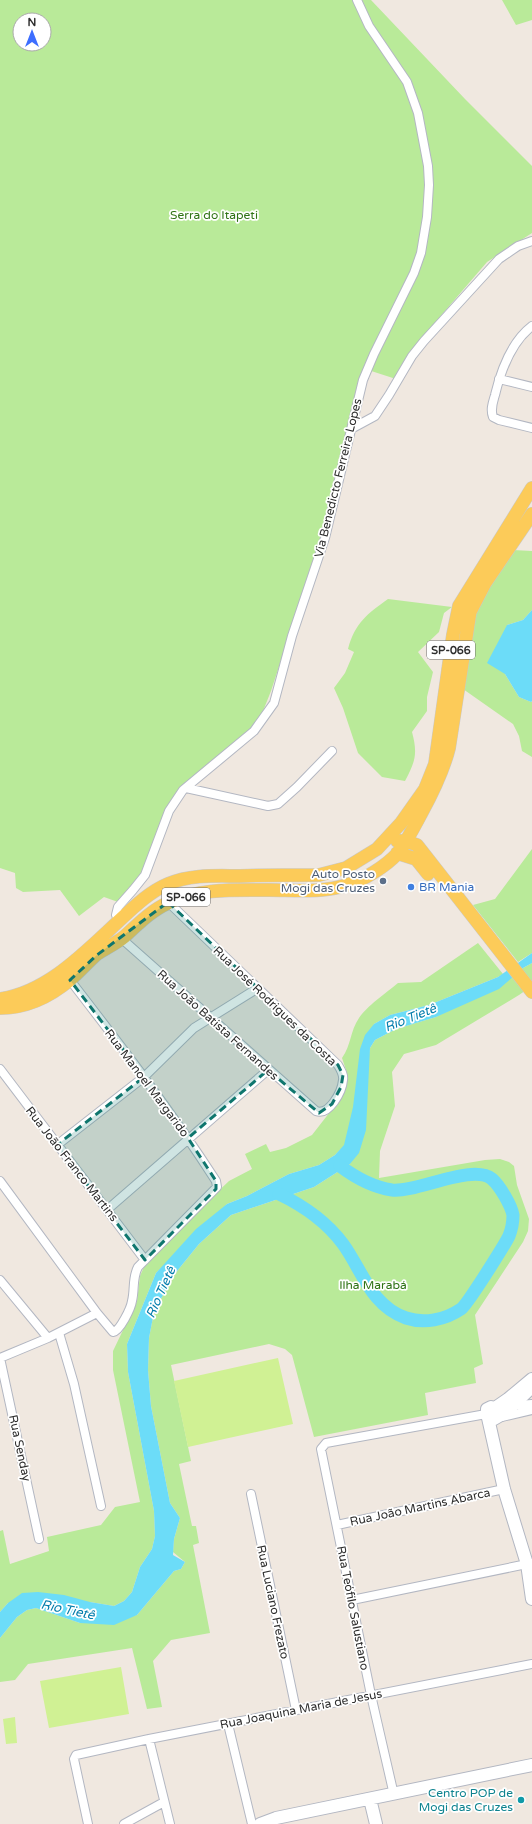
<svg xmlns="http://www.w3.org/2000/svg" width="532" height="1824" viewBox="0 0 532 1824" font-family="'Varela Round',sans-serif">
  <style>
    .green { fill: #b9ea99; fill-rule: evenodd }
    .pitch { fill: #d0f194 }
    .water { fill: #6cdcf8 }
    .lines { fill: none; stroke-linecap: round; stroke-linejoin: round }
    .river { stroke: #6cdcf8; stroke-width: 13 }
    .street-casing { stroke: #b3b7c2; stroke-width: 10 }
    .secondary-casing { stroke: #b3b7c2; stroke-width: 14 }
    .primary-casing { stroke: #c9c9c9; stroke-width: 14 }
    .street { stroke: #fff; stroke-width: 8 }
    .secondary { stroke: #fff; stroke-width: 12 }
    .primary { stroke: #fccb59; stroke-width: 13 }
    .marked { fill: #0f766e; fill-opacity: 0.2; stroke: #0f766e; stroke-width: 3; stroke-dasharray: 8 5; stroke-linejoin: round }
    .service-dot { fill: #5c6f8a; stroke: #fff; stroke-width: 1.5 }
    .shop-dot { fill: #3f7fe0; stroke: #fff; stroke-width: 1.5 }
    .culture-dot { fill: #0f9aa8; stroke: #fff; stroke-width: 1.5 }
    .labels { text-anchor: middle; stroke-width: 3.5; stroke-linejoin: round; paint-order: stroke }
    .shield { fill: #fff; stroke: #6d6d6d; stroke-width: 1 }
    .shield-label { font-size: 11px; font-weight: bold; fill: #2e2e2e }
    .park-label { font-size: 12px; fill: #2f7315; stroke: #fff }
    .street-label { font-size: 12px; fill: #2e2e2e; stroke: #fff }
    .service-label { font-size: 12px; fill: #4e5e75; stroke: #fff; text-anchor: end }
    .shop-label { font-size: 12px; fill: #366cbe; stroke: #fff; text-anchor: start }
    .culture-label { font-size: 12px; fill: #0d838f; stroke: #fff; text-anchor: end }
    .water-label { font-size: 13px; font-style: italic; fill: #037dac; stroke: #fff }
  </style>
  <rect width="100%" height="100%" fill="#f0e8e0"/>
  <!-- green -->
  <path class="green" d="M0,0h371l94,99 67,67v67l-45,29 -67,78 -24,39 -31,-10 -6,15 -38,153 -50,154 -12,30 -12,14 -67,54 -11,15 -29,75 -22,23 -14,-5 -25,19 -19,-26 -37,2 -7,-4 -1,-15 -15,-5zM20,20h24v24h-24z
    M502,0h30v20l-16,5z
    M513,550l19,1v59l-9,10 -16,5 -2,49 14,23 12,5 1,-1v56l-10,-6 -3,-15 -6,-12 -50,-35 12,-78z
    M388,599l64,8 -8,6 -5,19 -21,20 15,20 -6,25v14l-15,21c6,22 3,30 -7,49l-23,-4 -24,-24 -15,-45 -9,-20 11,-15 9,-21 -6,-3c7,-26 19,-35 40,-50z
    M532,849v104l-14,9 -45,-57 22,-6z
    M478,943l25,31 -5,3 -69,28 -39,10 -16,9 -29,121 -10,10 -16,10 -30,9 -42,22 -20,8 -71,69 -29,71 1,28 26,139 1,25 -3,13 -12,18 -8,25 -8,9 -10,5 -24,-4 -82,1 -8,9v-81l3,-1 7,34 39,-13 -2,-14 54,-12 14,-18 25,-5 -27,-132v-19l24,-50 3,-25 8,-18 81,-77 23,-12 -7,-15 21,-10 4,8 16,-4 26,-13 28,-36 7,-26 -5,-15c9,-12 8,-27 17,-40 7,-11 28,-26 39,-35l23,-1z
    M532,963v23l-13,9 -83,50 -32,9 -12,18 3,34 -15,45 -1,27 106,-18 15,-1 9,3 5,4 3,19 12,34 -1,12 -5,11 -48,73 8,49 -9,4 2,15 -51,10 3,22 -114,22 -22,-82 -7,-6 -16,-5 -98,21 20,96 -12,3 13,62h4l3,17 -6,2 17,88 -39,7 -18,21 9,46 -15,2 -15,-61 -104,16 -13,16 -15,2v-44l17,-21 10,-7 9,-2 44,15 57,-8 37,-44 7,-2 4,-7 -12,-10 1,-13 6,-21 -10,-15 -19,-97 -3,-36 1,-32 5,-26 19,-36 26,-32 32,-29 83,-28 36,-23 20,-116 5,-8 21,-11 40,-12z"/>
  <!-- pitch -->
  <path class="pitch" d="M278,1358l15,66 -105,23 -14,-66z
    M121,1667l8,47 -80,14 -9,-47z
    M15,1717l2,26 -11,1 -3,-25z"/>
  <!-- water -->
  <path class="water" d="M532,610v91l-1,1 -12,-5 -14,-23 -18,-11 20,-38 16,-5z
    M532,953v10l-9,5 -24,21 -63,28 -40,12 -21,11 -5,8 -4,82 -7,23 -9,11 -36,23 -83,28 -32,29 -26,32 -19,36 -5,26 -1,32 3,36 19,97 10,15 -6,21 -1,16 12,7 -4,7 -7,2 -37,44 -23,10 -34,-2 -44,-15 -9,2 -10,7 -17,21v-26l8,-9 14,-10 16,-1 26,3 26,7 24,4 10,-5 8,-9 8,-25 12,-18 3,-13 -1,-25 -26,-139 -1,-28 29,-71 40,-44 31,-25 20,-8 42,-22 30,-9 16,-10 9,-10 9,-38 7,-58 5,-14 9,-11 16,-9 39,-10 69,-28z"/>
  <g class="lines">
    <!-- river -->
    <path class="river" d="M279,1194c25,12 47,27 64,50 19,26 28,62 63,74 18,6 39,2 55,-9 6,-4 43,-63 48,-73 2,-5 4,-15 4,-21 -2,-10 -13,-29 -21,-36 -19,-16 -76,14 -100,11 -20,-3 -36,-12 -52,-24"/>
    <!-- street casing -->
    <g class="street-casing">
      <path id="street" d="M532,326c-21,16 -31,44 -37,69 -2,7 -5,14 -2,22l6,3 33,8
        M499,379l33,8
        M351,429l24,-13 14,-21 23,-39 12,-15 75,-82 19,-13 14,-5
        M186,788l82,18 10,-2 19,-17 35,-36
        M119,921l-3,-6 2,-8 15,-17 12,-15 24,-64 14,-21 71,-59 20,-28 18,-67 33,-98 38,-158 11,-26 40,-81 7,-20 6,-36 2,-32 -1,-19 -10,-53 -11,-31 -38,-56 -12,-26
        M122,939l194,172c13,5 26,-19 27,-31 1,-5 -2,-10 -5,-15l-170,-163
        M0,1069l145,191
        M57,1145l87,-68 50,-49 64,-40
        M0,1181l97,132 16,19c7,-1 18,-24 19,-31 3,-12 0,-23 6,-34l79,-80 -1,-6c-45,-70 -95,-135 -146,-201
        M108,1209l160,-139
        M0,1280l48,58
        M59,1333l15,51 27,122
        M0,1358l39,181
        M0,1358l48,-20 49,-25
        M512,1401l6,4 14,-1
        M502,1417l30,-7
        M251,1494l45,216
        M337,1525l167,-36
        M352,1600l180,-37
        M228,1724l24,100
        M149,1739l21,85
        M394,1795l-23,-100 -50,-246 5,-6 160,-29
        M88,1824l-14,-65 2,-4 73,-16 383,-75
        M124,1824l40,-22"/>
    </g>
    <!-- secondary casing -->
    <g class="secondary-casing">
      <path id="secondary" d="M495,1408l13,-9 24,-20
        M497,1416l1,-3 -3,-5 -4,-1 -4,2v7l7,3 12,-7 26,-25
        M488,1418l16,71 23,75 5,35
        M370,1799l6,25
        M260,1824l16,-6 256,-53"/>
    </g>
    <!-- primary casing -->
    <g class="primary-casing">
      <path id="primary" d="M397,841h9l11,4 115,147
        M397,853l19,6 12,15
        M0,999c49,-7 87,-49 122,-81 14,-13 29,-27 46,-34 23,-10 49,-8 72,-8 27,-1 53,-1 79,-1l27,-7 31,-19 24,-26 24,-34 10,-25 18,-129 6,-29 73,-118
        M0,1008c26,0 51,-12 71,-29 9,-8 17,-17 26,-25 9,-6 20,-11 28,-18 13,-12 27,-26 43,-33 31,-15 67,-13 101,-13 26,0 53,3 78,-5 17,-5 39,-19 51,-32 9,-12 16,-26 23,-39 12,-22 22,-42 28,-66l21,-136 15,-29 47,-69"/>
    </g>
    <!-- street -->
    <use href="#street" class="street"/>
    <!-- secondary -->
    <use href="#secondary" class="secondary"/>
    <!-- primary -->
    <use href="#primary" class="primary"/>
  </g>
  <!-- marked area -->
  <path class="marked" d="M168,902l170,163 5,10 -2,12 -9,17 -13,9 -51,-43 -80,68 28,43v8l-71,71 -88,-115 87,-68 -74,-97 27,-25z"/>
  <!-- markers -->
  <circle class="service-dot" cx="383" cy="881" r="4"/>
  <circle class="shop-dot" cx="411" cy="887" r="4"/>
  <circle class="culture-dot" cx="521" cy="1800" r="4"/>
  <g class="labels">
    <!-- shield labels -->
    <g class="shield">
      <rect x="427" y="641" width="48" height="18" rx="3"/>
      <rect x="162" y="888" width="48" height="18" rx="3"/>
    </g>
    <g class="shield-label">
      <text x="451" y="654">SP-066</text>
      <text x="186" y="901">SP-066</text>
    </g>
    <!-- park labels -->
    <g class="park-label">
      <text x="214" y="219">Serra do Itapeti</text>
      <text x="373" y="1289">Ilha Marabá</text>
    </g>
    <!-- street labels -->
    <g class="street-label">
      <text transform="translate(338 478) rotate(-76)" y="4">Via Benedicto Ferreira Lopes</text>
      <text transform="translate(275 1006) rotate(44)" y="4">Rua José Rodrigues da Costa</text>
      <text transform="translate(218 1025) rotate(42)" y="4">Rua João Batista Fernandes</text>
      <text transform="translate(147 1083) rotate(53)" y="4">Rua Manoel Margarido</text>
      <text transform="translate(72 1164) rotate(52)" y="4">Rua João Franco Martins</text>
      <text transform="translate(20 1448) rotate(78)" y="4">Rua Senday</text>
      <text transform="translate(420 1507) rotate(-12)" y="4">Rua João Martins Abarca</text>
      <text transform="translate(273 1602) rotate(78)" y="4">Rua Luciano Frezato</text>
      <text transform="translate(353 1608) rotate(79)" y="4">Rua Teófilo Salustiano</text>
      <text transform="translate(301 1709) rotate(-11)" y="4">Rua Joaquina Maria de Jesus</text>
    </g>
    <!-- service labels -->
    <g class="service-label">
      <text x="375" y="878">Auto Posto<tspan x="375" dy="14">Mogi das Cruzes</tspan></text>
    </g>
    <!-- shop labels -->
    <g class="shop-label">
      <text x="419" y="891">BR Mania</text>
    </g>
    <!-- culture labels -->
    <g class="culture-label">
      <text x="513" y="1797">Centro POP de<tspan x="513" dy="14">Mogi das Cruzes</tspan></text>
    </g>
    <!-- water labels -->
    <g class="water-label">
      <text transform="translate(410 1017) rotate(-22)" y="5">Rio Tietê</text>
      <text transform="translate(160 1292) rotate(-66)" y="5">Rio Tietê</text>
      <text transform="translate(68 1609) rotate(12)" y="5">Rio Tietê</text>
    </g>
  </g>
  <!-- north arrow -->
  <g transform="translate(32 32)"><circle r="19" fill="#ffffff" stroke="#ababab"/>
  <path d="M0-3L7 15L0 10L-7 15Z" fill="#3d6eff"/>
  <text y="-6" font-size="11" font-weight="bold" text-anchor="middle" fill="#2e2e2e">N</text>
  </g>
</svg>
